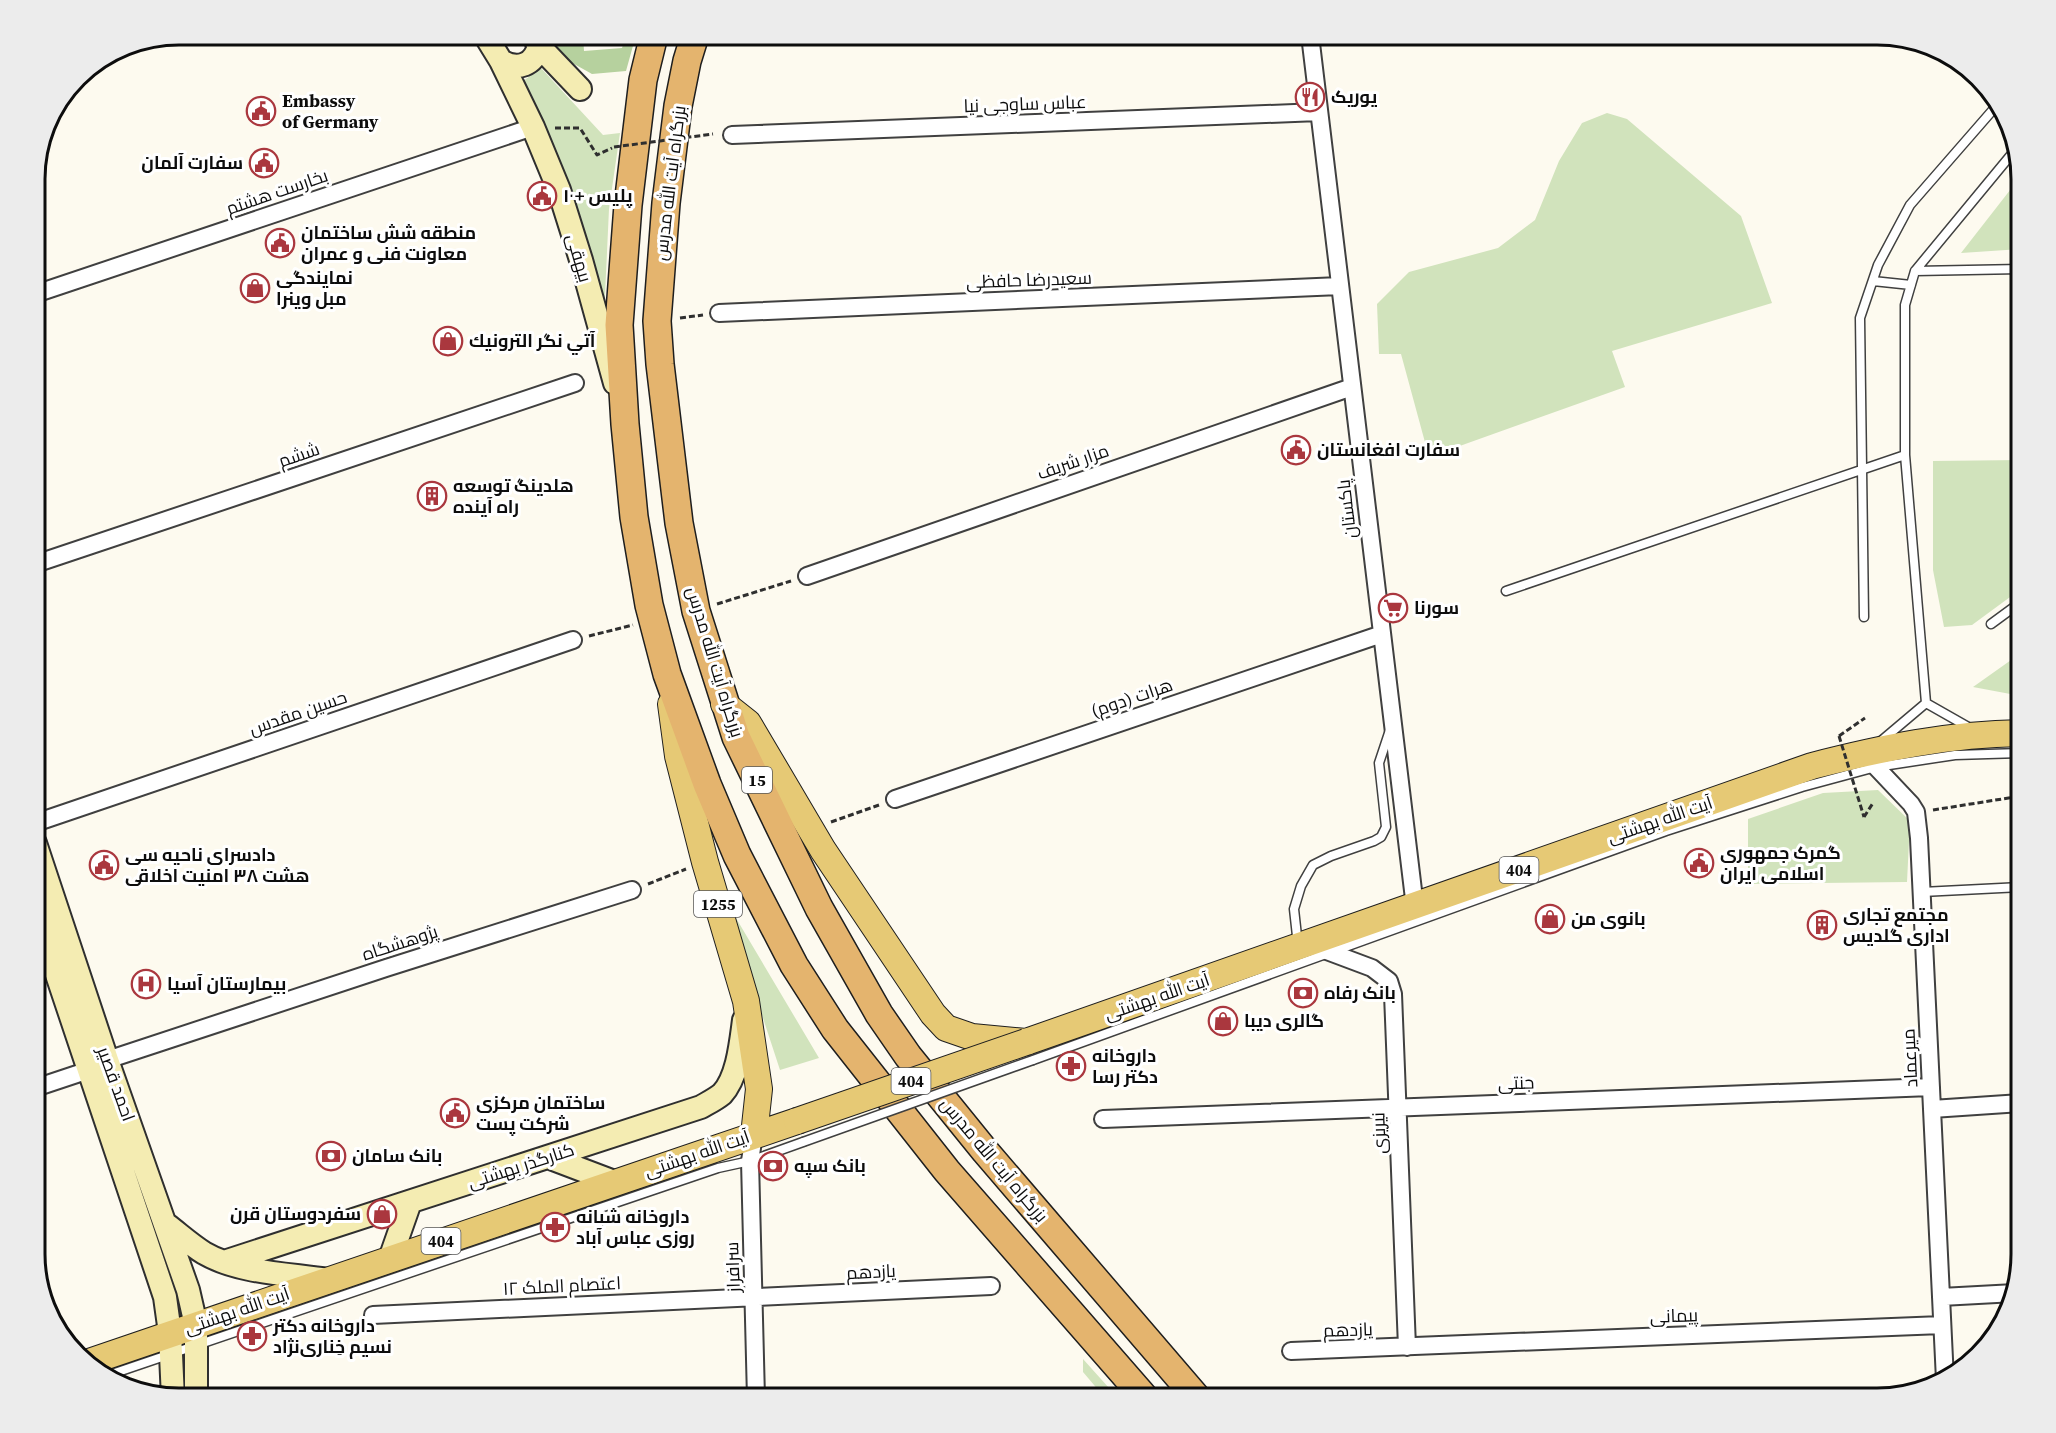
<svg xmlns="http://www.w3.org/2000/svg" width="2056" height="1433" viewBox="0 0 2056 1433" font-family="'Source Serif 4',Cairo,serif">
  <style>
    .green { fill: #d1e3bc }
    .forest { fill: #b6d19e }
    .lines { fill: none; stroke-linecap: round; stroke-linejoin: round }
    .service-casing { stroke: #404040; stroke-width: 11 }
    .minor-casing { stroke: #404040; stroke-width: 20 }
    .secondary-casing { stroke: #2f2f2f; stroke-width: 26 }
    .primary-casing { stroke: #1e1e1e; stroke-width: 28 }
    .trunk-casing { stroke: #1e1e1e; stroke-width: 30 }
    .path { stroke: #2f2f2f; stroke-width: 3; stroke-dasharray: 6 3; stroke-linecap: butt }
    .service { stroke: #fff; stroke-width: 8 }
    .minor { stroke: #fff; stroke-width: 16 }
    .secondary { stroke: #f4ecb2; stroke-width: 22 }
    .primary { stroke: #e6c975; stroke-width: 26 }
    .trunk { stroke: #e4b46e; stroke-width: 27 }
    .service-bridge-casing { stroke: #404040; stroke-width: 11; stroke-linecap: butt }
    .primary-bridge-casing { stroke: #1e1e1e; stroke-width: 28; stroke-linecap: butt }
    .path-bridge { stroke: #2f2f2f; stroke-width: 3; stroke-dasharray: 6 3; stroke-linecap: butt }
    .service-bridge { stroke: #fff; stroke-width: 8 }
    .primary-bridge { stroke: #e6c975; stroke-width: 26 }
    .labels { text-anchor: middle; stroke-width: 6; stroke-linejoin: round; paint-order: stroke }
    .shield { fill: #fff; stroke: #565656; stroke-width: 1.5 }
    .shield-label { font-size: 16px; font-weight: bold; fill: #0d0d0d }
    .poi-label { font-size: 18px; font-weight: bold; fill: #0d0d0d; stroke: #fff; text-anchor: start }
    .street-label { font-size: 18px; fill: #0d0d0d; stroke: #fff }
    .rim { fill: none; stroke: #0d0d0d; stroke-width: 3 }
  </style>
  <rect width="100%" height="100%" fill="#fdfaef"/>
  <!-- green -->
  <path class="green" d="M541,68l62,67 17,-2 -11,76 -5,108 -14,-67 -23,-71 -48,-95z
    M1607,113l20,6 114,97 31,87 -160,48 13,36 -196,70 -28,-103h-22l-2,-50 32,-32 89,-24 37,-28 24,-59 23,-38z
    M2021,176v73l-60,4z
    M2021,460v129l-49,36 -28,2 -11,-57v-109z
    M2021,653v43l-48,-9z
    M1878,790l32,31 -3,61 -159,2v-65l75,-26z
    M728,911l5,2 86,145 -39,12z
    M1083,1359l35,39h-13l-22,-26z"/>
  <!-- forest -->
  <path class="forest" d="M543,35h40l1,16 38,-3 4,-13h10l-10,36 -34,3 -25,-14z"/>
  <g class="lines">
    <!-- service casing -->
    <g class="service-casing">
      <path id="service" d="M1915,271l106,-2
        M1873,281l38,4
        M1905,455v-150l10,-34 100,-121
        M1506,591l399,-136 21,248
        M1864,617l-4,-299 18,-53 32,-60 88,-101
        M1991,624l30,-22
        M1926,703l44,25
        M1881,741l45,-38
        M1922,892l99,-5
        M1298,945l-4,-36 7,-23 12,-21 18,-9 43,-15 7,-4 5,-10 -7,-64 11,-33
        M1033,1060l633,-229 136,-44 74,-20 79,-12 66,-2
        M106,1376l612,-208 32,-7 53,-19"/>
    </g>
    <!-- minor casing -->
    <g class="minor-casing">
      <path id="minor" d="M1310,35l105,872
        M732,135l587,-23
        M35,294l498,-167
        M719,313l621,-27
        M35,564l540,-181
        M807,576l545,-189
        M1868,752l8,15 35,37 5,8 3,26 26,542
        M895,799l487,-165
        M35,823l538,-183
        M1308,944l64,24 17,13 4,13 14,353
        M107,1060l279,-92 246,-78
        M35,1088l54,-18
        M1932,1109l89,-6
        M1103,1119l828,-32
        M754,1135l-4,26 6,237
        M1941,1297l74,-4
        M373,1315l618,-29
        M1291,1351l651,-26"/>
    </g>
    <!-- secondary casing -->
    <g class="secondary-casing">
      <path id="secondary" d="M485,35l16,26 32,66 26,63 22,70 34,123
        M533,35l6,11 41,43
        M501,61c17,10 33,4 38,-15
        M35,843l72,217 81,230 8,35v73
        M35,909l130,388 5,36 3,65
        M548,1157l66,25
        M167,1225c12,9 24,20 37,28 34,20 86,21 124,27
        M390,1259l20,-57
        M224,1262l477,-155c7,-4 15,-8 21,-13 16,-17 19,-52 22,-74"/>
    </g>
    <!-- primary casing -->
    <g class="primary-casing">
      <path id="primary" d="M671,704l7,52 27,106 41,139 13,88 -5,46
        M724,704l24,19 75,127 110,164 13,14 26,9 54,5 786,-276c70,-18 138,-32 209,-33
        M86,1363l711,-242"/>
    </g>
    <!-- trunk casing -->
    <g class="trunk-casing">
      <path id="trunk" d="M654,35l-11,45 -15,125 -9,120 6,99 9,93 15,88 18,69 40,110 30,71 57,110 41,64 112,142 198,227
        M695,35l-8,26 -9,45 -12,97 -9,118 3,43 19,159 17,88 40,126 83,171 60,106 29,42 77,95 212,247"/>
    </g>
    <!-- path -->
    <path class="path" d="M555,128h25l17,27 15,-7
      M680,318l23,-3
      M717,604l74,-23
      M589,636l44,-11
      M1839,736l26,-18
      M1933,810l88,-14
      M1864,817l9,-14
      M831,822l48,-17
      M648,884l38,-15"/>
    <!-- service -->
    <use href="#service" class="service"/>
    <!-- minor -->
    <use href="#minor" class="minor"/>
    <!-- secondary -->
    <use href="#secondary" class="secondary"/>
    <!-- primary -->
    <use href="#primary" class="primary"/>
    <!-- trunk -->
    <use href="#trunk" class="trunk"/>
    <!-- service-bridge casing -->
    <g class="service-bridge-casing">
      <path id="service-bridge" d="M803,1142l230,-82"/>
    </g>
    <!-- primary-bridge casing -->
    <g class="primary-bridge-casing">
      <path id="primary-bridge" d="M797,1121l229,-79"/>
    </g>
    <!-- path-bridge -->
    <path class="path-bridge" d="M614,147l99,-13
      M1839,736l25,81"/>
    <!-- service-bridge -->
    <use href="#service-bridge" class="service-bridge"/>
    <!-- primary-bridge -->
    <use href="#primary-bridge" class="primary-bridge"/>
  </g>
  <!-- icons -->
  <defs>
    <g id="restaurant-ring" transform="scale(1.5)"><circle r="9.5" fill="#fff" stroke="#aa373e" stroke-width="1.5"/><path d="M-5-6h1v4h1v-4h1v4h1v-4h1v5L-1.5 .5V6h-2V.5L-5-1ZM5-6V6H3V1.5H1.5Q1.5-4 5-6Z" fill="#aa373e"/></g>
    <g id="civic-ring" transform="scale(1.5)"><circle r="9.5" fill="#fff" stroke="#aa373e" stroke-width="1.5"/><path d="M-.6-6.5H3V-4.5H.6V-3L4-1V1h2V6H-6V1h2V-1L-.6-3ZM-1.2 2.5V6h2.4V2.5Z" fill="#aa373e"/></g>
    <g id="shop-ring" transform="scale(1.5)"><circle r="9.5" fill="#fff" stroke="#aa373e" stroke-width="1.5"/><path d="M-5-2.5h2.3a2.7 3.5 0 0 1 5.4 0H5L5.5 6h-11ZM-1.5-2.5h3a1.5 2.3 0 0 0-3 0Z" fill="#aa373e"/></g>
    <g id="building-ring" transform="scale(1.5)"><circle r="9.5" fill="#fff" stroke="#aa373e" stroke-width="1.5"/><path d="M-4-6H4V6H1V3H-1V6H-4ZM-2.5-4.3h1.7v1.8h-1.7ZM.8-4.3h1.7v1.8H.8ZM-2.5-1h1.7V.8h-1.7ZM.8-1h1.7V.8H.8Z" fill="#aa373e"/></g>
    <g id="supermarket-ring" transform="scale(1.5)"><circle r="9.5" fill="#fff" stroke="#aa373e" stroke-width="1.5"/><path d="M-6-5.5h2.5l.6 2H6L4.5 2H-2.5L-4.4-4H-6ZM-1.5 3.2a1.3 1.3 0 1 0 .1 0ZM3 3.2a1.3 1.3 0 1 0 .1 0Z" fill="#aa373e"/></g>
    <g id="hospital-ring" transform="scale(1.5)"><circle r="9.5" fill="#fff" stroke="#aa373e" stroke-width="1.5"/><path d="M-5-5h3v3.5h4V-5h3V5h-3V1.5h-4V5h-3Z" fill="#aa373e"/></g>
    <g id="bank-ring" transform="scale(1.5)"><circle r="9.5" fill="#fff" stroke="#aa373e" stroke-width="1.5"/><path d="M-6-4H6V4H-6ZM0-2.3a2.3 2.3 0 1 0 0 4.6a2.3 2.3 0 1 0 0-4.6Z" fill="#aa373e"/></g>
    <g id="pharmacy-ring" transform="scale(1.5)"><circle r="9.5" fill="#fff" stroke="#aa373e" stroke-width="1.5"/><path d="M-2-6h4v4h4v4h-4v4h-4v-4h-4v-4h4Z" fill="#aa373e"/></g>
  </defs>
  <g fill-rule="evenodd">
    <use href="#restaurant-ring" x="1310" y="97"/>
    <use href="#civic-ring" x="261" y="111"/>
    <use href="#civic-ring" x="264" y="163"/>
    <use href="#civic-ring" x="542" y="196"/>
    <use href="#civic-ring" x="280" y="243"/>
    <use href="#shop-ring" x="255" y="288"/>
    <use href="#shop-ring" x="448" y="341"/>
    <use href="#civic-ring" x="1296" y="450"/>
    <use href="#building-ring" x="432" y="496"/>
    <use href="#supermarket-ring" x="1393" y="608"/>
    <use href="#civic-ring" x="1699" y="863"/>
    <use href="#civic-ring" x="104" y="865"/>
    <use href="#shop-ring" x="1550" y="919"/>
    <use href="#building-ring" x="1822" y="925"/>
    <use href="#hospital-ring" x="146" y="984"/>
    <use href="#bank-ring" x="1303" y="993"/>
    <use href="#shop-ring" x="1223" y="1021"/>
    <use href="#pharmacy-ring" x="1071" y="1066"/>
    <use href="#civic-ring" x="455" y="1113"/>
    <use href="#bank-ring" x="331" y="1156"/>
    <use href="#bank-ring" x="773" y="1166"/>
    <use href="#shop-ring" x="382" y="1214"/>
    <use href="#pharmacy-ring" x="555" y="1227"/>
    <use href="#pharmacy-ring" x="252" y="1336"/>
  </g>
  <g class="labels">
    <!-- shield labels -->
    <g class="shield">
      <rect x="742" y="767" width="30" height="26" rx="4.5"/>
      <rect x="1499.5" y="857" width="39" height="26" rx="4.5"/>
      <rect x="694" y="891" width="48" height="26" rx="4.5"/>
      <rect x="891.5" y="1068" width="39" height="26" rx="4.5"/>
      <rect x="421.5" y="1228" width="39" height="26" rx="4.5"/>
    </g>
    <g class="shield-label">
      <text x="757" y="786">15</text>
      <text x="1519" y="876">404</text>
      <text x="718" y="910">1255</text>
      <text x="911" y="1087">404</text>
      <text x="441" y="1247">404</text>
    </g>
    <!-- poi labels -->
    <g class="poi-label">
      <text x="1331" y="103">یوریک</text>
      <text x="282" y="107">Embassy<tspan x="282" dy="21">of Germany</tspan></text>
      <text x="243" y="169" text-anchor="end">سفارت آلمان</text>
      <text x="563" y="202">پلیس +۱٠</text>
      <text x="301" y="239">منطقه شش ساختمان<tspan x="301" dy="21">معاونت فنی و عمران</tspan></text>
      <text x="276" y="284">نمایندگی<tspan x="276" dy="21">مبل وینرا</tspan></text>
      <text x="469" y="347">آتي نگر الترونيك</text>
      <text x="1317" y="456">سفارت افغانستان</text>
      <text x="453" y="492">هلدینگ توسعه<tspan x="453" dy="21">راه آینده</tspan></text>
      <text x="1414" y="614">سورنا</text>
      <text x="1720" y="859">گمرک جمهوری<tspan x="1720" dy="21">اسلامی ایران</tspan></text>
      <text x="125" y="861">دادسرای ناحیه سی<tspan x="125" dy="21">هشت ۳۸ امنیت اخلاقی</tspan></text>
      <text x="1843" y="921">مجتمع تجاری<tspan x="1843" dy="21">اداری گلدیس</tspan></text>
      <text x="1571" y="925">بانوی من</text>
      <text x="167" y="990">بیمارستان آسیا</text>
      <text x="1324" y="999">بانک رفاه</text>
      <text x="1244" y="1027">گالری دیبا</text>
      <text x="1092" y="1062">داروخانه<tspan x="1092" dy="21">دکتر رسا</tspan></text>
      <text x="476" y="1109">ساختمان مرکزی<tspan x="476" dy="21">شرکت پست</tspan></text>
      <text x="352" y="1162">بانک سامان</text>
      <text x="794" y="1172">بانک سپه</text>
      <text x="361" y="1220" text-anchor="end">سفردوستان قرن</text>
      <text x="576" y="1223">داروخانه شبانه<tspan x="576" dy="21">روزی عباس آباد</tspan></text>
      <text x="273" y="1332">داروخانه دکتر<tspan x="273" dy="21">نسیم خِناری‌نژاد</tspan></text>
    </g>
    <!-- street labels -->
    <g class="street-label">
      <text transform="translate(1025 104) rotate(-2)" y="6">عباس ساوجی نیا</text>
      <text transform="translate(670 183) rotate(-83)" y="6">بزرگراه آیت الله مدرس</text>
      <text transform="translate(277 192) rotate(-19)" y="6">بخارست هشتم</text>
      <text transform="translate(579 258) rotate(74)" y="6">بیهقی</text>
      <text transform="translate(1029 280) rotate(-2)" y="6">سعیدرضا حافظی</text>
      <text transform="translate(299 455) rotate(-19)" y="6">ششم</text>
      <text transform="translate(1073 462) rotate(-19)" y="6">مزار شریف</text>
      <text transform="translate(1347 509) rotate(-97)" y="6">پاکستان</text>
      <text transform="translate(715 662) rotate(73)" y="6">بزرگراه آیت الله مدرس</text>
      <text transform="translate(1132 698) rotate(-19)" y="6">هرات (دوم)</text>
      <text transform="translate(298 713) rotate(-19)" y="6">حسین مقدس</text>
      <text transform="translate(1660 820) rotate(-19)" y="6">آیت الله بهشتی</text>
      <text transform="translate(400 943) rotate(-18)" y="6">پژوهشگاه</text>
      <text transform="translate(1157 997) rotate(-19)" y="6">آیت الله بهشتی</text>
      <text transform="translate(1910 1058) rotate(-93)" y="6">میرعماد</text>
      <text transform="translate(1516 1083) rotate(-2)" y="6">جنتی</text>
      <text transform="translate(116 1084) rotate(70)" y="6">احمد قصیر</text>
      <text transform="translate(1379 1133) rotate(-92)" y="6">نیریزی</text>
      <text transform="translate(697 1154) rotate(-19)" y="6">آیت الله بهشتی</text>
      <text transform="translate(994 1160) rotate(50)" y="6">بزرگراه آیت الله مدرس</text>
      <text transform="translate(521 1166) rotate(-18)" y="6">کنارگذر بهشتی</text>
      <text transform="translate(733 1267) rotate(-92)" y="6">سرافراز</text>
      <text transform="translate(871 1272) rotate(-3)" y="6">یازدهم</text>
      <text transform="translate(562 1286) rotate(-3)" y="6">اعتصام الملک ۱۲</text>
      <text transform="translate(237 1311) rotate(-19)" y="6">آیت الله بهشتی</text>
      <text transform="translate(1674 1316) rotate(-2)" y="6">پیمانی</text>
      <text transform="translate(1348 1330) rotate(-2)" y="6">یازدهم</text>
    </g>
  </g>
  <!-- crop -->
  <path d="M0 0H2056V1433H0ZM179 45H1877A134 134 0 0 1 2011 179V1254A134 134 0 0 1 1877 1388H179A134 134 0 0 1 45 1254V179A134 134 0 0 1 179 45Z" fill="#ececec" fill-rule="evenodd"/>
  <path class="rim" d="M179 45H1877A134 134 0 0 1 2011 179V1254A134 134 0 0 1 1877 1388H179A134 134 0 0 1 45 1254V179A134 134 0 0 1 179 45Z"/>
</svg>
